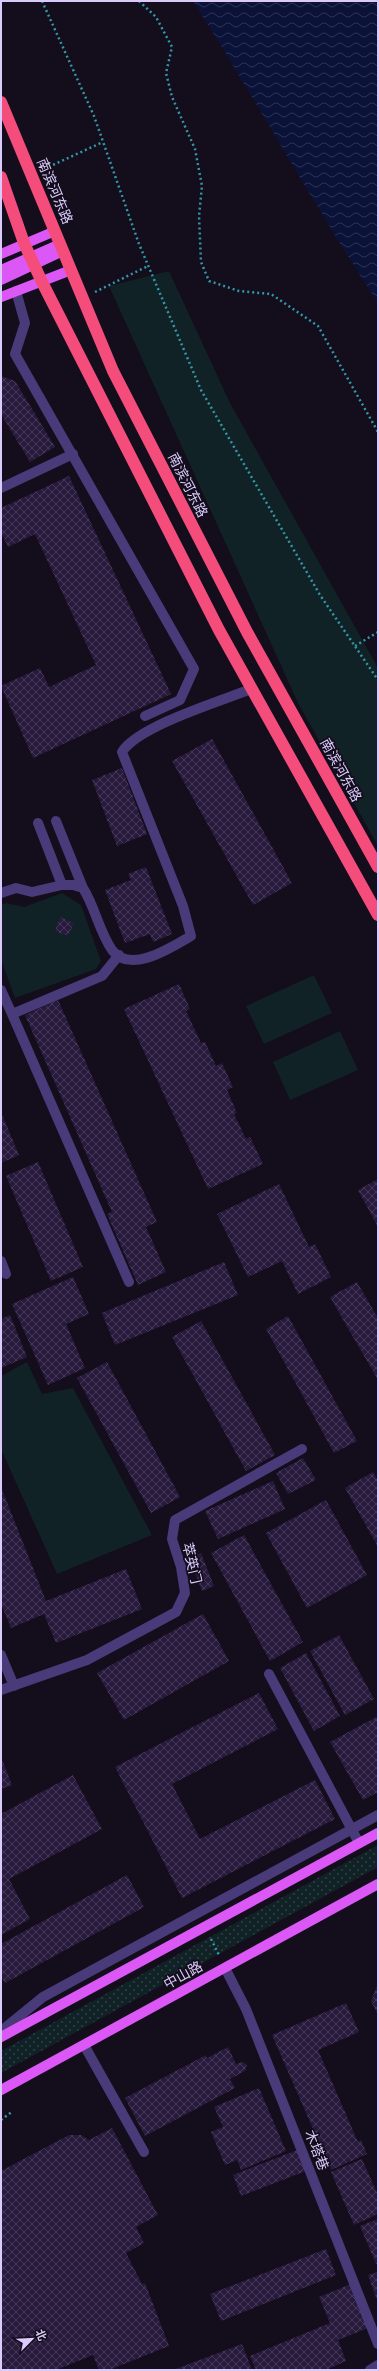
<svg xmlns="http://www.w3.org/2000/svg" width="379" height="2371" viewBox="0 0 379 2371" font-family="'DM Sans','Noto Sans SC',sans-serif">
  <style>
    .green { fill: #102226 }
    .garden { fill: url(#garden-dots) }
    .water { fill: url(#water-waves) }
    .building { fill: url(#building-cross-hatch) }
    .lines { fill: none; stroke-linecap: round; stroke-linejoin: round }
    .path { stroke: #3397a8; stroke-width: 2.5; stroke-dasharray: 2 3; stroke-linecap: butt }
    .minor { stroke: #493a79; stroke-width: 10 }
    .major { stroke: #dc58f6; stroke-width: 10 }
    .highway { stroke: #f54d7b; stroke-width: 12 }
    .labels { text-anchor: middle; stroke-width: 3.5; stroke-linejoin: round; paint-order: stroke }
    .street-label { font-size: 14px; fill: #dbcbfc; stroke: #130d1c }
  </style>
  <defs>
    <pattern id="garden-dots" width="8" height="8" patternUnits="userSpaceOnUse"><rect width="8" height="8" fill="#102226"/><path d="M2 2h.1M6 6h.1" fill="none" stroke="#324146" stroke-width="1.8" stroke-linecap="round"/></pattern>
    <pattern id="water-waves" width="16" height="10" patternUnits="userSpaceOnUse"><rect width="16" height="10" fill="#0b1237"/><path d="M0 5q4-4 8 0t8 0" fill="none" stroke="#2e3355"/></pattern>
    <pattern id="building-cross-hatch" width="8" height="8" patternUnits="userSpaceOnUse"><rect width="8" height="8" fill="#281a3c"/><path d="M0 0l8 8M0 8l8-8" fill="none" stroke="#473a59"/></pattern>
  </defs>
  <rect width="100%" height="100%" fill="#130d1c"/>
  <!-- green -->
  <path class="green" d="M169,271l61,132 148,265v178l-80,-143 -189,-417z
    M62,893l19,12 20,56 -5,8 -81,29 -14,-38v-55l5,-2 18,4z
    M314,975l18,38 -68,31 -18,-38z
    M340,1031l18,39 -68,30 -17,-38z
    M27,1362l15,32 31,-6 79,147 -95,39 -56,-125v-73z"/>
  <!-- garden -->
  <path class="garden" d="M378,1845v22l-377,206v-22z"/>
  <!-- water -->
  <path class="water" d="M193,1h185v302c-65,-99 -122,-203 -185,-302z"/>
  <!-- building -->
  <path class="building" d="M1,376l14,5 40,66 -25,15 -29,-48z
    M69,476l102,218 -138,64 -32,-72 39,-18 9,19 47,-22 -61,-131 -27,13 -7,-15v-24z
    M212,739l80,144 -39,22 -81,-144z
    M122,768l25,66 -30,12 -25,-66z
    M146,867l26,67 -19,8 -3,-8 -25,9 -20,-53 26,-10 -3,-6z
    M60,917l14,6 -6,13 -13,-5z
    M179,984l11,25 -4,2 15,32 4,-1 11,24 6,-3 11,24 -6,3 10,23 -3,1 12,25 4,-2 13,27 -55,25 -84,-180z
    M58,1000l99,222 -11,5 20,45 -28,13 -31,-71 5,-2 -87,-197z
    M1,1112l18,43 -18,8z
    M38,1162l45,105 -32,14 -45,-105z
    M378,1179v48l-20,-37z
    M279,1184l30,63 6,-3 16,33 -33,17 -16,-33 -34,16 -31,-63z
    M224,1262l14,33 -123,50 -13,-32z
    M73,1277l16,37 -23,10 19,44 -37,17 -36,-81z
    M357,1282l21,36v62l-48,-83z
    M10,1315l17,42 -26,11v-49z
    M288,1316l69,125 -23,12 -68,-124z
    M201,1321l74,134 -29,16 -74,-134z
    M107,1362l73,135 -29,16 -74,-135z
    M303,1458l13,22 -28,14 -12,-21z
    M373,1472l5,9v66l-33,-59z
    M273,1481l12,28 -67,30 -13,-28z
    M1,1487l45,114 80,-32 16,40 -86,34 -12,-29 -33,14 -10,-24z
    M326,1500l41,75 -60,33 -41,-75z
    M244,1535l59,107 -33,19 -59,-108z
    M201,1553l13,33 -12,5 -13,-33z
    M203,1614l26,47 -105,59 -27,-47z
    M339,1635l35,64 -29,16 -35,-64z
    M306,1653l34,63 -26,15 -34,-63z
    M259,1693l19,36 -106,55 28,55 115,-59 20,39 -153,79 -67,-131z
    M378,1716v76l-15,8 -33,-58z
    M1,1757l11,28 -11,4z
    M73,1775l29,54 -93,50 21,40 -29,16v-121z
    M127,1875l17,32 -139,76 -4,-7v-32z
    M378,1983v32l-7,-14z
    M346,2003l13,29 -41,18 40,92 3,-2 6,14 -36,16 -59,-135z
    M228,2047l8,17 7,-2 4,3 -2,6 -15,8 5,9 -90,48 -20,-38 81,-43 1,3z
    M259,2088l27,63 -45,19 -4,-10 -12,5 -14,-33 12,-5 -9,-20z
    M112,2128l46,87 -22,12 8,16 -18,10 16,31 3,-1 24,63 -60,24h-10l-6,-15 -37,15h-55v-199l68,-36h12l8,5z
    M297,2150l9,21 -65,25 -8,-21z
    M362,2159l16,36v19l-24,11 -23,-53z
    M378,2219v44l-2,1 -16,-38z
    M326,2249l10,26 -115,46 -11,-27z
    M378,2272v31l-10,-28z
    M351,2284l17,44 -30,12 8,21 -20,9h-70l-6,-14 80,-33 -11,-26z
    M242,2344l10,26h-79z"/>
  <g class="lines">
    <!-- path -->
    <path class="path" d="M42,1l52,115 45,128 62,146 119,205 58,85
      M139,1l17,16 16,30 -6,26 6,24 23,52 7,37 -3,30 2,46 8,19 30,10 32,3 47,32 60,106
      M44,169l59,-27
      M95,292l53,-26
      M355,646l23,-14
      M211,1939l8,16
      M1,2120l12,-9"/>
    <!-- minor -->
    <path class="minor" d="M16,291l9,32 -10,31 179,315 -14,31 -35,16
      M1,488l72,-34
      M56,821l27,67
      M38,823l24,62
      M1,893l15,-5 16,4 30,-7h11l10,3c12,19 16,43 29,62 18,25 60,-3 79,-14l-8,-30 -61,-154c16,-26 99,-51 129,-63
      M119,955l-17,21 -90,38 117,268
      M1,990l11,24
      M1,1261l5,13
      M1,1655l13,31
      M269,1674l90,169
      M1,1690l86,-30 89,-48 9,-19 -4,-26 -9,-28 3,-19 127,-71
      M225,1968l21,41 132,335
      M1,2031l42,-34 335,-182
      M84,2045l60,107
      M370,2370l8,-5"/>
    <!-- major -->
    <path class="major" d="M1,254l54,-23
      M1,270l59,-26
      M1,280l62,-29
      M1,297l70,-27
      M1,2037l377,-204
      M1,2090l377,-206"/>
    <!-- highway -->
    <path class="highway" d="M1,102l112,269 134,261 131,235
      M1,177l23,66 18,39 177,348 159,285"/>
  </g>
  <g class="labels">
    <!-- street labels -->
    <g class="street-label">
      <text transform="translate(55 191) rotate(67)" y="5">南滨河东路</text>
      <text transform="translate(188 485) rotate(63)" y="5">南滨河东路</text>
      <text transform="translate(341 770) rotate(61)" y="5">南滨河东路</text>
      <text transform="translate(192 1563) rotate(77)" y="5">萃英门</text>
      <text transform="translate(183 1975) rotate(-29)" y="5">中山路</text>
      <text transform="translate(317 2150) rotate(69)" y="5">木塔巷</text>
    </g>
  </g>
  <!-- border -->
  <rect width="379" height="2371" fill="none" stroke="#dbcbfc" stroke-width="4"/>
  <!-- north arrow -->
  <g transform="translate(32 2339) rotate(66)" stroke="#130d1c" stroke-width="3" paint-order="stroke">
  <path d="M0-3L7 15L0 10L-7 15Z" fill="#dbcbfc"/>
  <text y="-6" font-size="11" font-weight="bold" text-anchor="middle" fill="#dbcbfc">北</text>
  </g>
</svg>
